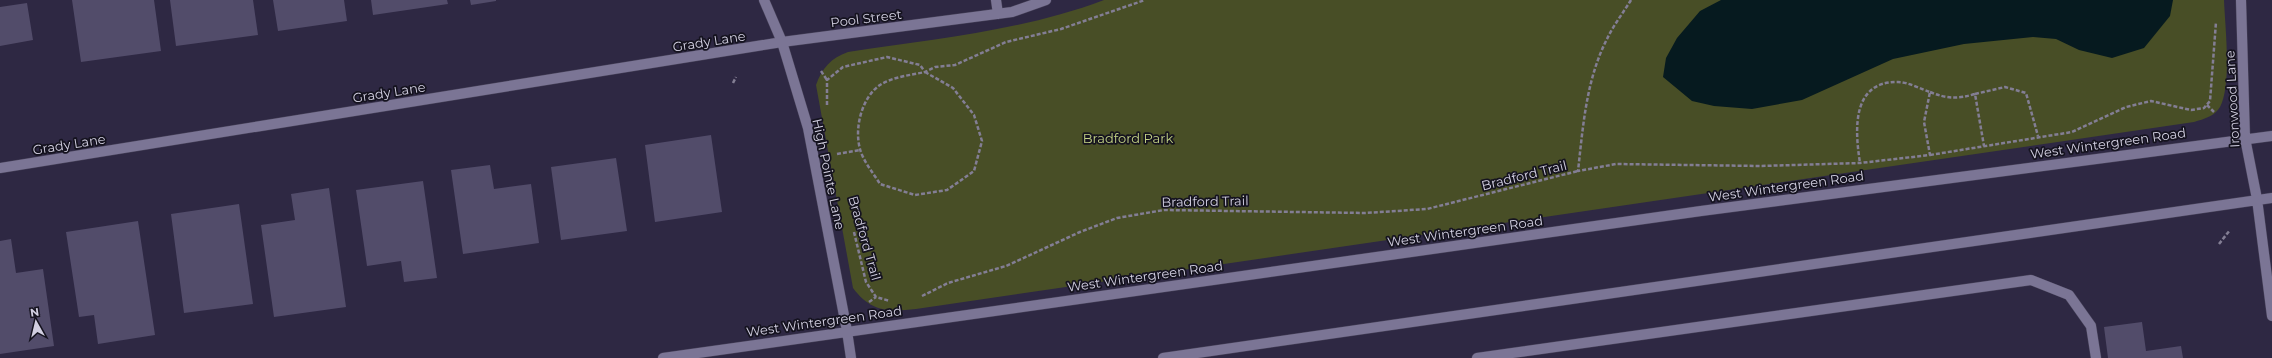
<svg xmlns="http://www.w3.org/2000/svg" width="2272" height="358" viewBox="0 0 2272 358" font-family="Montserrat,sans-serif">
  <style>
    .green { fill: #484e26 }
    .water { fill: #061a1f }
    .building { fill: #524c6a }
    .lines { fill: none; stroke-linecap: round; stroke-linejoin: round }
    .minor-casing { stroke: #474259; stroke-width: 11 }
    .path { stroke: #837e94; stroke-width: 2.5; stroke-dasharray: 4 2; stroke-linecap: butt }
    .minor { stroke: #7b7595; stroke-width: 10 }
    .labels { text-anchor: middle; stroke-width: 3.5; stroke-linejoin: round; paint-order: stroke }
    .street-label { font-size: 13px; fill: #d2cfe1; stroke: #15131f }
    .park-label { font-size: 13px; fill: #c4d386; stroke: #15131f }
  </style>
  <rect width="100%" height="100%" fill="#2e2843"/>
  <!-- green -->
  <path class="green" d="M1104,0h1120c1,27 8,84 -4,107 -5,9 -16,12 -26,15l-1278,187c-28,3 -45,3 -63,-21l-37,-203c6,-17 15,-27 32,-33 86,-13 174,-21 256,-52z"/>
  <!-- water -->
  <path class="water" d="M1721,0h452l-3,16 -26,32 -32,10 -33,-8 -23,-11 -23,-2 -69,7 -71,15 -91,41 -50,9 -38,-3 -22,-5 -29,-24 3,-19 11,-20 23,-27z"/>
  <!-- building -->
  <path class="building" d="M72,0h82l7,51 -80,11z
    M170,0h83l5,35 -82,11z
    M273,0h71l3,21 -69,10z
    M371,0h76l1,4 -75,11z
    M470,0h26v1l-25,4z
    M27,3l6,37 -33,6v-39z
    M711,135l11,77 -67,10 -10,-77z
    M616,158l11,73 -66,9 -10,-73z
    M490,165l4,24 37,-5 8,59 -76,11 -12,-84z
    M423,181l14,97 -33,4 -3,-21 -34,5 -11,-76z
    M329,188l17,119 -72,10 -13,-92 34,-5 -4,-26z
    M239,204l14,100 -69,9 -13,-99z
    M138,221l17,114 -57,9 -4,-29 -15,2 -13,-85z
    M11,239l5,34 27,-4 11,77 -54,8v-113z
    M2142,322l4,29 35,-5 2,12h-75l-4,-31z"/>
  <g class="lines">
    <!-- minor casing -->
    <g class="minor-casing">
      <path id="minor" d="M764,0l18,42 26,86 39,203 4,27
        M996,0l2,14
        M2241,0l4,138 12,61 15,117
        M0,168l782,-126 230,-30 34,-12
        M663,358l1038,-147 571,-75
        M1163,358l1109,-160
        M1477,358l554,-78 38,15 22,31 5,32"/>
    </g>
    <!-- path -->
    <path class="path" d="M1631,0c-8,13 -18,26 -24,39 -21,41 -24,88 -29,132l38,-7 145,2 99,-3 70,-8 -6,-33 6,-30c-9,-3 -22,-10 -32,-10 -47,-1 -43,49 -38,81
      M821,71l6,9
      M925,72l28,16 21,27 8,26 -8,30 -27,19 -32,5 -35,-11c-6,-10 -17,-23 -20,-35 -6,-21 2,-52 20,-64 12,-8 31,-10 45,-13z
      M733,83l3,-6
      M1930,92c17,7 28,7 45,2l9,52
      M1975,94l30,-7 21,6 12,43
      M827,105v-25l16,-13 44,-10 33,8 5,7 10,-5 20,-2 51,-23 55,-13 84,-29
      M2207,105l7,7
      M837,154l23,-4
      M1930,155l142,-23 54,-25 25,-6 40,9 13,-2 6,-7 6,-79
      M854,232l12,50 10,15 14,4
      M2219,244l11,-14
      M922,296l26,-13 58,-17 74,-34 37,-14 47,-8 201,3 62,-4 151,-38
      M869,302l7,-5"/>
    <!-- minor -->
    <use href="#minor" class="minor"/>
  </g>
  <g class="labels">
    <!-- street labels -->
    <g class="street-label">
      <text transform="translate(866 18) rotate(-7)" y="5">Pool Street</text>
      <text transform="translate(709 41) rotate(-9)" y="5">Grady Lane</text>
      <text transform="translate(389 92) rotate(-9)" y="5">Grady Lane</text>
      <text transform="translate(2232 99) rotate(-93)" y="5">Ironwood Lane</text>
      <text transform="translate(2108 143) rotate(-8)" y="5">West Wintergreen Road</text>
      <text transform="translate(69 144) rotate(-9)" y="5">Grady Lane</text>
      <text transform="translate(829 174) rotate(78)" y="5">High Pointe Lane</text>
      <text transform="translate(1524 175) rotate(-14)" y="5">Bradford Trail</text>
      <text transform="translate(1786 186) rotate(-8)" y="5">West Wintergreen Road</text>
      <text transform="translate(1205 201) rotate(-1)" y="5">Bradford Trail</text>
      <text transform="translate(1465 231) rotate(-8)" y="5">West Wintergreen Road</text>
      <text transform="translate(865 238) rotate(74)" y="5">Bradford Trail</text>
      <text transform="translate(1145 276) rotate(-8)" y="5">West Wintergreen Road</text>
      <text transform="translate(824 321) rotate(-8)" y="5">West Wintergreen Road</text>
    </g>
    <!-- park labels -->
    <g class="park-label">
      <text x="1128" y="143">Bradford Park</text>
    </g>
  </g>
  <!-- north arrow -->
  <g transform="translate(36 322) rotate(352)" stroke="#15131f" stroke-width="3" paint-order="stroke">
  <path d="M0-3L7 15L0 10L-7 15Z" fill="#d2cfe1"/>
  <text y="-6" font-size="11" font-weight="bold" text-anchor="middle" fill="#d2cfe1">N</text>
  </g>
</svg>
